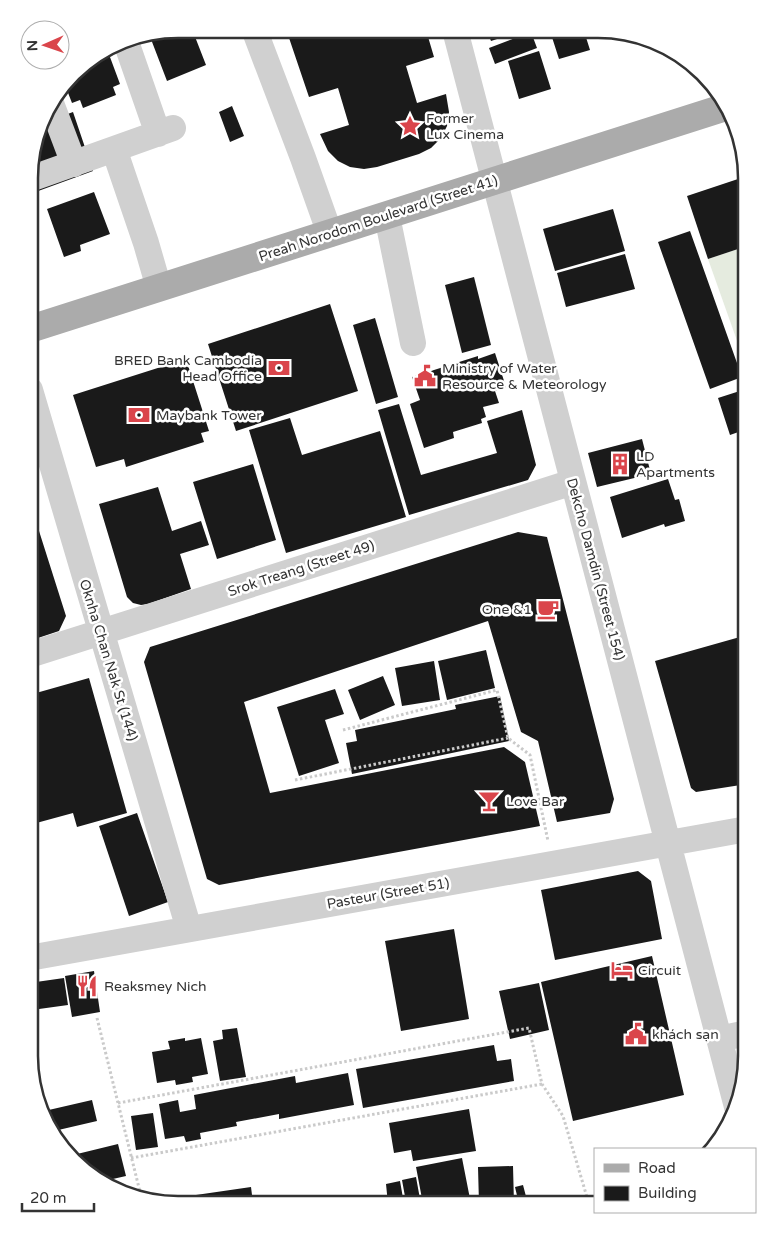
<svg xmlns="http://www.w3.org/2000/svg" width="776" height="1233" viewBox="0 0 776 1233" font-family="'Varela Round',sans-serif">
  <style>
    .green { fill: #e5ebdf }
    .building { fill: #1a1a1a }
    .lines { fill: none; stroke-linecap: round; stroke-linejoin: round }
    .path { stroke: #cacaca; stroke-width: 3; stroke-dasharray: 2.5 2.5; stroke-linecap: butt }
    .minor { stroke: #d0d0d0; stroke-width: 26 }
    .major { stroke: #ababab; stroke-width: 28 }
    .labels { text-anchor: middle; stroke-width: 5; stroke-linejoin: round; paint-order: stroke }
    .poi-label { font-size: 14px; fill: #333; stroke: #fff; text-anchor: start }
    .street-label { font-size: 14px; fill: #333; stroke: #fff }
    .rim { fill: none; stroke: #333; stroke-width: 2.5 }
  </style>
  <rect width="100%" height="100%" fill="#fff"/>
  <!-- green -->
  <path class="green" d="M747,246v104l-6,2 -33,-93z"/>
  <!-- building -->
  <path class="building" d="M178,29h14l14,36 -39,16 -18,-47z
    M286,29l66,1 3,8 14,-5 -1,-3h58l8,27 -28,9 11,37 29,-9 3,18 -2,14 -6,12 -10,10 -12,6 -42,13 -13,2 -14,-2 -12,-6 -10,-10 -8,-17 29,-9 -11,-37 -29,9z
    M487,31h34l-30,10z
    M550,31h34l6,19 -31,9z
    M531,32l6,16 -42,16 -6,-16z
    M107,49l13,35 -7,3 3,8 -33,13 -3,-8 -8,3 -7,-18 14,-19z
    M539,51l12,38 -32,10 -11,-38z
    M232,106l12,30 -14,6 -11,-30z
    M73,112l20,59 -63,23v-35l11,-35z
    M747,176v70l-39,13 -21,-63z
    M94,192l16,42 -30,11 1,6 -17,6 -17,-48z
    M613,209l12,42 -70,20 -12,-42z
    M690,231l52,146 -32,12 -52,-147z
    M625,254l10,35 -69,18 -9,-34z
    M474,277l17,68 -29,8 -17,-68z
    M330,304l28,87 -122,40 -28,-87z
    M375,318l23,79 -22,7 -23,-79z
    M495,353l11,34 -11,4 4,12 -16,4 3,10 -5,2 1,4 -29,9 1,6 -30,10 -14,-44 10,-4 -8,-23 66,-21v3z
    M186,359l23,72 -8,2 3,9 -78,25 -2,-8 -28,8 -23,-72z
    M746,389l1,40 -17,6 -12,-37z
    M399,404l22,71 76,-22 -10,-32 35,-11 14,55 -8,15 -119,35 -31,-105z
    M290,418l12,37 78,-24 26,86 -120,36 -37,-123z
    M642,439l9,35 -54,13 -9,-34z
    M253,464l23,76 -59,19 -24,-77z
    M668,479l7,21 4,-1 6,22 -20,6 -1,-3 -42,14 -12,-41z
    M158,487l14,44 29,-10 8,24 -29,9 11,35 -43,15 -7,1 -8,-2 -6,-6 -28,-93z
    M33,512l33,104 -7,15 -30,10 1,-128z
    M518,532l29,5 67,262 -4,14 -53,9 -19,-81 -17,-9 -33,-111 -244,81 26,91 234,-46 21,15 15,64 -321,59 -12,-6 -63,-217 6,-15z
    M747,635v149l-51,8 -5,-4 -36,-127z
    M486,650l9,38 -48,12 -9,-39z
    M434,661l6,39 -38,6 -7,-38z
    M383,676l12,29 -35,15 -12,-30z
    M89,678l38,135 -50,14 -4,-14 -44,12v-130z
    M335,689l9,25 -19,6 14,43 -40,13 -22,-69z
    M500,696l9,45 -157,33 -6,-31 11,-2 -2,-11 101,-21 -1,-4z
    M137,813l31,89 -39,14 -30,-90z
    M638,871l13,10 11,58 -107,21 -14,-70z
    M454,929l15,90 -68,12 -16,-90z
    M652,956l32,139 -111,26 -32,-139z
    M94,971l6,41 -28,5 -7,-41z
    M64,978l4,27 -29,4 -1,-5 -9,1v-22z
    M539,983l10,47 -39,9 -11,-48z
    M237,1028l9,49 -26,4 -7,-40 10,-2 -1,-9z
    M185,1038v3l16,-3 7,36 -16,3 1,5 -17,3 -1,-5 -18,3 -5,-31 18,-3 -2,-8z
    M494,1045l3,16 14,-2 3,22 -151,27 -7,-39z
    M348,1073l6,32 -75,14v-5l-43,8 1,4 -37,7 1,6 -15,3 -2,-6 -19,3 -6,-35 19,-4 2,12 16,-3 -2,-14 101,-19 1,7z
    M92,1100l5,21 -43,10 -14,-19z
    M469,1109l7,42 -63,10 -2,-11 -17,3 -5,-30z
    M153,1113l5,34 -22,3 -5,-34z
    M118,1144l8,32 -22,5 -17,-8 -14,-18z
    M462,1158l9,46h-48l-7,-37z
    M513,1166l1,38h-35l-1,-37z
    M416,1177l4,22 -14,3 -4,-22z
    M400,1181l4,23h-16l-2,-20z
    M523,1185l5,19h-9l-4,-17z
    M251,1187l2,16h-63l-1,-7z
    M348,1195l2,9 -9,-1 -1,-7z
    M339,1196l1,7h-17v-4z
    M386,1198l1,6h-19v-4z
    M320,1199v4h-19l-1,-1z"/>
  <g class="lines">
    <!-- path -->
    <path class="path" d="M343,730l154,-40 11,48 22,17 18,86
      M295,780l213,-42
      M97,1018l44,178
      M118,1103l411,-75 13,56 21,32 26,88
      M131,1158l411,-74"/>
    <!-- minor -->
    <path class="minor" d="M254,29l49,129 27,76
      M455,30l282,1077
      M125,39l33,95
      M51,103l23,61
      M114,149l32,94 13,45
      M30,179l143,-51
      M387,216l26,127
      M30,390l159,539
      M29,655l544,-173
      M29,958l718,-129
      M719,1039l28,-6"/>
    <!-- major -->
    <path class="major" d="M30,329l696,-222"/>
  </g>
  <!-- icons -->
  <defs>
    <g id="sight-bare" transform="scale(1.725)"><path d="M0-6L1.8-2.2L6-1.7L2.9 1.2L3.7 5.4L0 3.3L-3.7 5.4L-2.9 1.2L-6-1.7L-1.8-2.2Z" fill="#da454b" stroke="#fff" stroke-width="2.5" paint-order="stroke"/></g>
    <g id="bank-bare" transform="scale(1.725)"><path d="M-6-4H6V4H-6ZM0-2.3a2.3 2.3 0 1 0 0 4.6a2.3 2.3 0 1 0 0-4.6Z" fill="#da454b" stroke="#fff" stroke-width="2.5" paint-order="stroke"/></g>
    <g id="civic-bare" transform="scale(1.725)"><path d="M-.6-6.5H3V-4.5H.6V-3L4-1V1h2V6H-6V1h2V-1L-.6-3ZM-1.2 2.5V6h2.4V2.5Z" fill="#da454b" stroke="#fff" stroke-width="2.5" paint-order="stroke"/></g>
    <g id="building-bare" transform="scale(1.725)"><path d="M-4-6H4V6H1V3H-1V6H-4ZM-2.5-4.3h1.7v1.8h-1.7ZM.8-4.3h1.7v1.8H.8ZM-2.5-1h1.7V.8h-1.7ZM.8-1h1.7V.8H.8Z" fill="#da454b" stroke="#fff" stroke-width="2.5" paint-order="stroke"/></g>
    <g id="cafe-bare" transform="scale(1.725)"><path d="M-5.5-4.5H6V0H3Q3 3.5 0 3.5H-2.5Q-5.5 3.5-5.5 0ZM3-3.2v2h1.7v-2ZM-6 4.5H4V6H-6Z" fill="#da454b" stroke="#fff" stroke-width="2.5" paint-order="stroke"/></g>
    <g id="bar-bare" transform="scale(1.725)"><path d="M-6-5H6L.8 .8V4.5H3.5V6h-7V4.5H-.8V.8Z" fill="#da454b" stroke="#fff" stroke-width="2.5" paint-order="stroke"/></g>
    <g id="hotel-bare" transform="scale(1.725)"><path d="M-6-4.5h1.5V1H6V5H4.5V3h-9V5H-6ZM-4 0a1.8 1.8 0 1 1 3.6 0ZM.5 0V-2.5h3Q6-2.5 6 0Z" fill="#da454b" stroke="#fff" stroke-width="2.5" paint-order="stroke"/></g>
    <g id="restaurant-bare" transform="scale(1.725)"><path d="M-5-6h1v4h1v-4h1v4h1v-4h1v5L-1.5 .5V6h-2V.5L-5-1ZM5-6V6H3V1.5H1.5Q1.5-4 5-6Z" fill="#da454b" stroke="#fff" stroke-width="2.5" paint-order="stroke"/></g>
  </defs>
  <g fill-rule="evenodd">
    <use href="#sight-bare" x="410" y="126"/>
    <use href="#bank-bare" x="279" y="368"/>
    <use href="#civic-bare" x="425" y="376"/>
    <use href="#bank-bare" x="139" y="415"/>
    <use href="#building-bare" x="620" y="464"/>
    <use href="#cafe-bare" x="548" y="609"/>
    <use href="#bar-bare" x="489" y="801"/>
    <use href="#hotel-bare" x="622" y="970"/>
    <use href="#restaurant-bare" x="87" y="986"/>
    <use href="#civic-bare" x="636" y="1034"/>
  </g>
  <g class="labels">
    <!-- poi labels -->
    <g class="poi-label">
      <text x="426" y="123">Former<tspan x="426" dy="16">Lux Cinema</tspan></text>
      <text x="262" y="365" text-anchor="end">BRED Bank Cambodia<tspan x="262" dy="16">Head Office</tspan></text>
      <text x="442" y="373">Ministry of Water<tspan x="442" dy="16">Resource &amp; Meteorology</tspan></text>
      <text x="156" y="420">Maybank Tower</text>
      <text x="636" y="461">LD<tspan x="636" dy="16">Apartments</tspan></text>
      <text x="532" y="614" text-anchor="end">One &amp;1</text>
      <text x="506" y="806">Love Bar</text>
      <text x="638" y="975">Circuit</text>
      <text x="104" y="991">Reaksmey Nich</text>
      <text x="652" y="1039">khách sạn</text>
    </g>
    <!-- street labels -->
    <g class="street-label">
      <text transform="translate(378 218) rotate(-18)" y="5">Preah Norodom Boulevard (Street 41)</text>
      <text transform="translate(301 568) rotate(-18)" y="5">Srok Treang (Street 49)</text>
      <text transform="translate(596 569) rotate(75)" y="5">Dekcho Damdin (Street 154)</text>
      <text transform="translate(109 660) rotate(73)" y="5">Oknha Chan Nak St (144)</text>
      <text transform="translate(388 893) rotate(-10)" y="5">Pasteur (Street 51)</text>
    </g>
  </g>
  <!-- crop -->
  <path d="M0 0H776V1233H0ZM178 38H598A140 140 0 0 1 738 178V1056A140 140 0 0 1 598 1196H178A140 140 0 0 1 38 1056V178A140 140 0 0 1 178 38Z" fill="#fff" fill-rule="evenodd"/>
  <path class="rim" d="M178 38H598A140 140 0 0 1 738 178V1056A140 140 0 0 1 598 1196H178A140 140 0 0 1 38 1056V178A140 140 0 0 1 178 38Z"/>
  <!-- legend -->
  <rect x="594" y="1148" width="162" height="65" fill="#ffffff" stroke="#adadad"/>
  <rect x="604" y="1164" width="25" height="8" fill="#ababab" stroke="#adadad"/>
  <text x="638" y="1173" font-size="15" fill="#333333">Road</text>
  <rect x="604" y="1186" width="25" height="15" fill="#1a1a1a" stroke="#adadad"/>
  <text x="638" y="1198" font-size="15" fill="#333333">Building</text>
  <!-- north arrow -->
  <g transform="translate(45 45) rotate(268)"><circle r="24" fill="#ffffff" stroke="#adadad"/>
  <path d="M0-4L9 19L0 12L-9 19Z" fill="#da454b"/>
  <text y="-8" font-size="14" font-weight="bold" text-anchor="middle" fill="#333333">N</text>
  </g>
  <!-- scale -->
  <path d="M22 1203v8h72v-8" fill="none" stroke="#333333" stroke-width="2.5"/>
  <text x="30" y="1203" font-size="15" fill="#333333" stroke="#ffffff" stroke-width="4" paint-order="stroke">20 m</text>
</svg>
